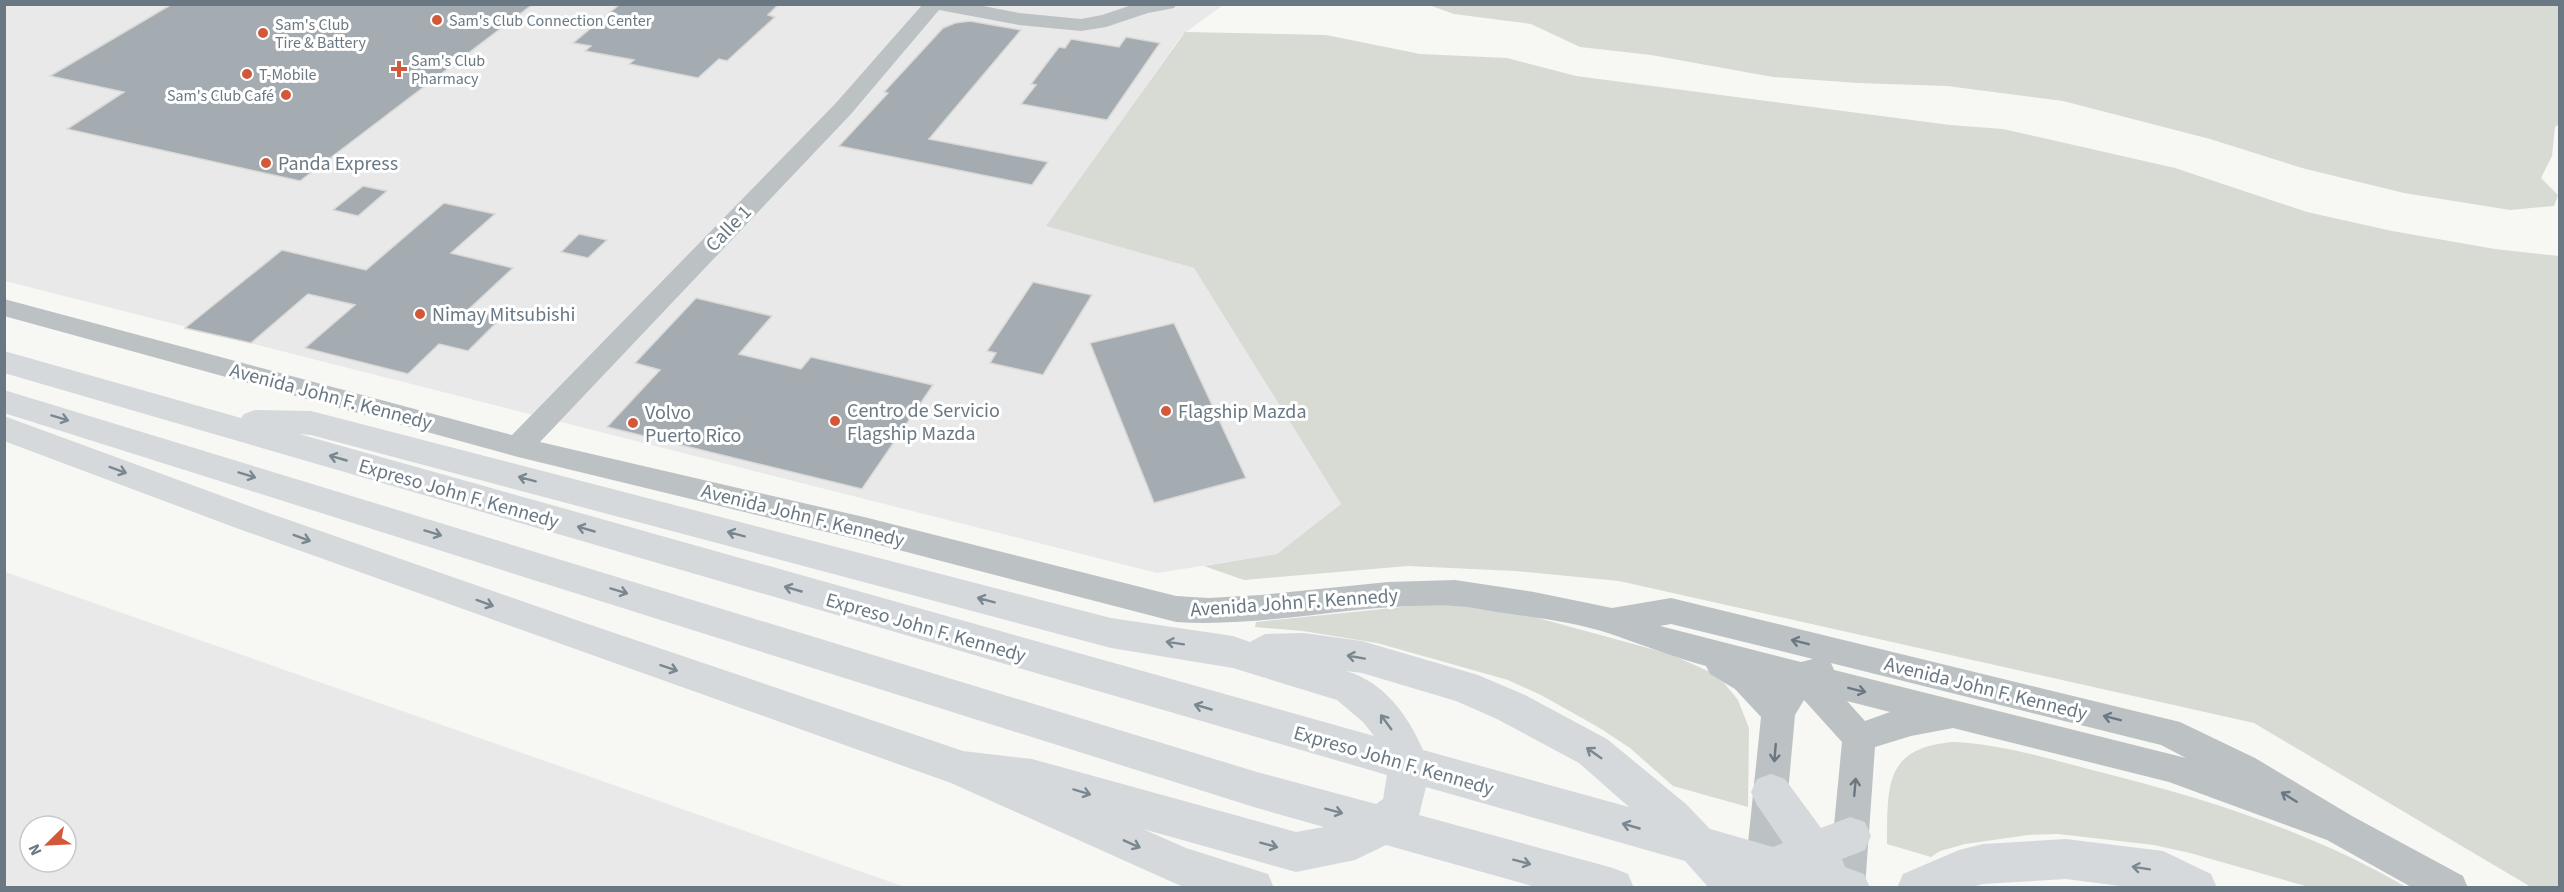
<svg xmlns="http://www.w3.org/2000/svg" width="2564" height="892" viewBox="0 0 2564 892" font-family="'Source Sans 3',sans-serif">
  <style>
    .built { fill: #e8e9e8; fill-rule: evenodd }
    .green { fill: #d7dbd4 }
    .building { fill: #a4acb1; stroke: #d9d9d7; stroke-width: 1.5 }
    .lines { fill: none; stroke-linecap: round; stroke-linejoin: round }
    .minor { fill: #bcc1c4; fill-rule: evenodd }
    .highway { fill: #d5d9dc; fill-rule: evenodd }
    .oneway { stroke: #798790 }
    .oneway2 { stroke: #697883 }
    .poi-dot { fill: #d35839; stroke: #fff; stroke-width: 2 }
    .labels { text-anchor: middle; stroke-width: 6; stroke-linejoin: round; paint-order: stroke }
    .far-poi-label { font-size: 16px; fill: #697883; stroke: #fff; text-anchor: start }
    .poi-label { font-size: 20px; fill: #697883; stroke: #fff; text-anchor: start }
    .street-label { font-size: 20px; fill: #697883; stroke: #fff }
  </style>
  <rect width="100%" height="100%" fill="#f7f7f4"/>
  <!-- built -->
  <path class="built" d="M4,5h1219l-41,30 -135,191 147,42 147,236 -64,50 -120,19 -1152,-292z
    M4,572h1l900,315h-900zM30,826h36v36h-36z"/>
  <!-- green -->
  <path class="green" d="M1429,5h1130v119l-4,3 -3,29 -11,22 17,17 -4,11 -44,4 -106,-17 -102,-25 -92,-29 -147,-38 -116,-15 -89,-3 -85,-6 -122,-22 -71,-8 -49,-23 -77,-10z
    M1185,32l141,3 94,19 87,4 69,18 374,49 53,4 172,39 132,44 85,19 103,18 64,7v631h-28l-277,-164 -635,-142 -104,-10 -107,-5 -164,14 -40,-14 73,-12 64,-50 -147,-236 -148,-42z
    M1422,605l51,1 54,9 143,39 40,18 14,11 14,17 11,28 -1,79 -75,-21 -43,-38 -32,-21 -57,-32 -33,-15 -131,-37 -74,-12 -48,-4 1,-5z
    M1953,742c49,2 96,17 143,29 108,27 214,60 310,116h-97l-119,-34 -36,-8 -96,-11 -30,1 -63,9 -25,7 -9,6 -44,-13c1,-57 -4,-96 66,-102z"/>
  <!-- building -->
  <path class="building" d="M172,4h361l-233,177 -233,-52 57,-37 -74,-16z
    M620,4h159l-11,11 7,2 -48,44 -8,-2 -21,19 -69,-14 5,-4 -49,-9 6,-5 -18,-3z
    M970,21l51,9 -92,109 119,23 -16,23 -193,-39 49,-53 -4,-1 59,-64 12,-5z
    M1126,37l34,6 -53,77 -86,-16 15,-19 -5,-1 28,-37 6,1 6,-9 48,8z
    M363,186l24,5 -29,25 -25,-6z
    M444,203l51,11 -44,39 62,15 -43,40 33,8 -35,35 -29,-7 -31,30 -103,-26 50,-43 -47,-11 -57,49 -66,-15 97,-78 84,20z
    M579,234l28,6 -19,18 -27,-6z
    M1033,282l59,13 -49,80 -53,-12 6,-10 -9,-2z
    M696,298l76,18 -33,38 62,15 10,-12 122,28 -71,104 -255,-62 53,-57 -25,-7z
    M1174,323l72,155 -92,25 -64,-160z"/>
  <g class="lines">
    <!-- minor -->
    <path class="minor" d="M923,4h50l46,9 62,6 21,-4 33,-11h42l-3,4 -26,5 -42,14 -25,4 -62,-6 -80,-15 -88,104 -311,328 328,76 308,78 32,2 53,-3 127,-13 67,-2 79,12 78,16 59,-10 509,124 75,36 97,58 111,60 5,12h-55l-86,-48 -158,-58 -216,-54 -42,8 -36,11 -10,141h-37l14,-146 -38,-42 -9,15 -15,167 -2,6h-32l-2,-6 17,-165 -26,-28 -25,-15 -4,-8c-33,-9 -63,-21 -95,-32 -34,-11 -72,-16 -107,-21 -17,-2 -34,-7 -50,-7 -93,-4 -185,22 -278,16l-308,-80 -350,-85 -514,-141v-17l508,136 323,-331zM1671,624l142,35 -12,3 -141,-36zM1831,663l330,82 25,13 -352,-88zM1847,701l43,11 -25,9z"/>
    <!-- highway -->
    <path class="highway" d="M4,351l237,67 3,-4 11,-4 56,1 800,207 122,18 17,6 15,-8 39,-1 58,8 116,34 47,20 82,44 79,65 24,25 63,18 10,-4 -26,-38 -6,-13 6,-13 14,-5 14,5 36,49 29,-11 15,5 6,14 -6,14 -23,9 3,8 19,7 6,14h-107l-5,-2 1,2h-50l-24,-27 -259,-74 -7,28 194,53 15,6 6,14h-95l-153,-43 -31,15 -59,12 -153,-43 43,19 82,26 6,14 -93,-2 -230,-103 -712,-254 -235,-88v-25l259,95 322,112 378,128 69,8 264,73 28,-5 -67,-19 -1253,-395v-23l1253,382 119,32 7,-5 4,-24 -1383,-402zM299,434l12,1 800,213 122,20 104,32 26,22 11,14zM1346,671l16,2 94,28 41,18 82,44 50,44 -206,-57c-15,-35 -39,-68 -77,-79z
      M2066,839l97,12 48,23 6,14h-81l-70,-9 -83,5 -14,4h-72l6,-14 56,-24 24,-6z"/>
  </g>
  <!-- one-way arrows -->
  <defs><path id="oneway-shaft" d="M-6 0H5M1.5-3L5.5 0L1.5 3" fill="none" stroke-width="1.6" stroke-linecap="round" stroke-linejoin="round" transform="scale(1.5)"/></defs>
  <g class="oneway">
    <use href="#oneway-shaft" transform="translate(60 418) rotate(17)"/>
    <use href="#oneway-shaft" transform="translate(338 458) rotate(-164)"/>
    <use href="#oneway-shaft" transform="translate(118 470) rotate(20)"/>
    <use href="#oneway-shaft" transform="translate(247 475) rotate(17)"/>
    <use href="#oneway-shaft" transform="translate(527 479) rotate(-165)"/>
    <use href="#oneway-shaft" transform="translate(586 529) rotate(-164)"/>
    <use href="#oneway-shaft" transform="translate(433 533) rotate(17)"/>
    <use href="#oneway-shaft" transform="translate(736 534) rotate(-165)"/>
    <use href="#oneway-shaft" transform="translate(302 538) rotate(20)"/>
    <use href="#oneway-shaft" transform="translate(793 589) rotate(-164)"/>
    <use href="#oneway-shaft" transform="translate(619 591) rotate(17)"/>
    <use href="#oneway-shaft" transform="translate(986 600) rotate(-165)"/>
    <use href="#oneway-shaft" transform="translate(485 603) rotate(20)"/>
    <use href="#oneway-shaft" transform="translate(1175 643) rotate(-171)"/>
    <use href="#oneway-shaft" transform="translate(1356 657) rotate(-170)"/>
    <use href="#oneway-shaft" transform="translate(669 668) rotate(19)"/>
    <use href="#oneway-shaft" transform="translate(1203 707) rotate(-164)"/>
    <use href="#oneway-shaft" transform="translate(1386 722) rotate(-126)"/>
    <use href="#oneway-shaft" transform="translate(1594 753) rotate(-145)"/>
    <use href="#oneway-shaft" transform="translate(1082 792) rotate(17)"/>
    <use href="#oneway-shaft" transform="translate(1334 811) rotate(15)"/>
    <use href="#oneway-shaft" transform="translate(1631 826) rotate(-164)"/>
    <use href="#oneway-shaft" transform="translate(1132 844) rotate(24)"/>
    <use href="#oneway-shaft" transform="translate(1269 845) rotate(15)"/>
    <use href="#oneway-shaft" transform="translate(1522 862) rotate(15)"/>
    <use href="#oneway-shaft" transform="translate(2141 868) rotate(-171)"/>
  </g>
  <g class="oneway2">
    <use href="#oneway-shaft" transform="translate(1800 642) rotate(-166)"/>
    <use href="#oneway-shaft" transform="translate(1857 690) rotate(14)"/>
    <use href="#oneway-shaft" transform="translate(2112 718) rotate(-166)"/>
    <use href="#oneway-shaft" transform="translate(1775 753) rotate(95)"/>
    <use href="#oneway-shaft" transform="translate(1855 787) rotate(-85)"/>
    <use href="#oneway-shaft" transform="translate(2289 797) rotate(-148)"/>
  </g>
  <!-- markers -->
  <g class="poi-dot">
    <circle cx="437" cy="20" r="6"/>
    <circle cx="263" cy="33" r="6"/>
    <path d="M396 60h6v6h6v6h-6v6h-6v-6h-6v-6h6z"/>
    <circle cx="247" cy="74" r="6"/>
    <circle cx="286" cy="95" r="6"/>
    <circle cx="266" cy="163" r="6"/>
    <circle cx="420" cy="314" r="6"/>
    <circle cx="1166" cy="411" r="6"/>
    <circle cx="835" cy="421" r="6"/>
    <circle cx="633" cy="423" r="6"/>
  </g>
  <g class="labels">
    <!-- far-poi labels -->
    <g class="far-poi-label">
      <text x="449" y="26">Sam's Club Connection Center</text>
      <text x="275" y="30">Sam's Club<tspan x="275" dy="18">Tire &amp; Battery</tspan></text>
      <text x="411" y="66">Sam's Club<tspan x="411" dy="18">Pharmacy</tspan></text>
      <text x="259" y="80">T-Mobile</text>
      <text x="274" y="101" text-anchor="end">Sam's Club Café</text>
    </g>
    <!-- poi labels -->
    <g class="poi-label">
      <text x="278" y="170">Panda Express</text>
      <text x="432" y="321">Nimay Mitsubishi</text>
      <text x="847" y="417">Centro de Servicio<tspan x="847" dy="23">Flagship Mazda</tspan></text>
      <text x="1178" y="418">Flagship Mazda</text>
      <text x="645" y="419">Volvo<tspan x="645" dy="23">Puerto Rico</tspan></text>
    </g>
    <!-- street labels -->
    <g class="street-label">
      <text transform="translate(728 228) rotate(-46)" y="7">Calle 1</text>
      <text transform="translate(331 396) rotate(15)" y="7">Avenida John F. Kennedy</text>
      <text transform="translate(459 493) rotate(16)" y="7">Expreso John F. Kennedy</text>
      <text transform="translate(803 515) rotate(14)" y="7">Avenida John F. Kennedy</text>
      <text transform="translate(1294 602) rotate(-4)" y="7">Avenida John F. Kennedy</text>
      <text transform="translate(926 627) rotate(16)" y="7">Expreso John F. Kennedy</text>
      <text transform="translate(1986 688) rotate(14)" y="7">Avenida John F. Kennedy</text>
      <text transform="translate(1394 760) rotate(16)" y="7">Expreso John F. Kennedy</text>
    </g>
  </g>
  <!-- border -->
  <rect width="2564" height="892" fill="none" stroke="#697883" stroke-width="12"/>
  <!-- north arrow -->
  <g transform="translate(48 844) rotate(246)"><circle r="28" fill="#ffffff" stroke="#c3c9cd" stroke-width="1.5"/>
  <path d="M0-4.5L10 22L0 15L-10 22Z" fill="#d35839"/>
  <text y="-9" font-size="16" font-weight="bold" text-anchor="middle" fill="#697883">N</text>
  </g>
</svg>
